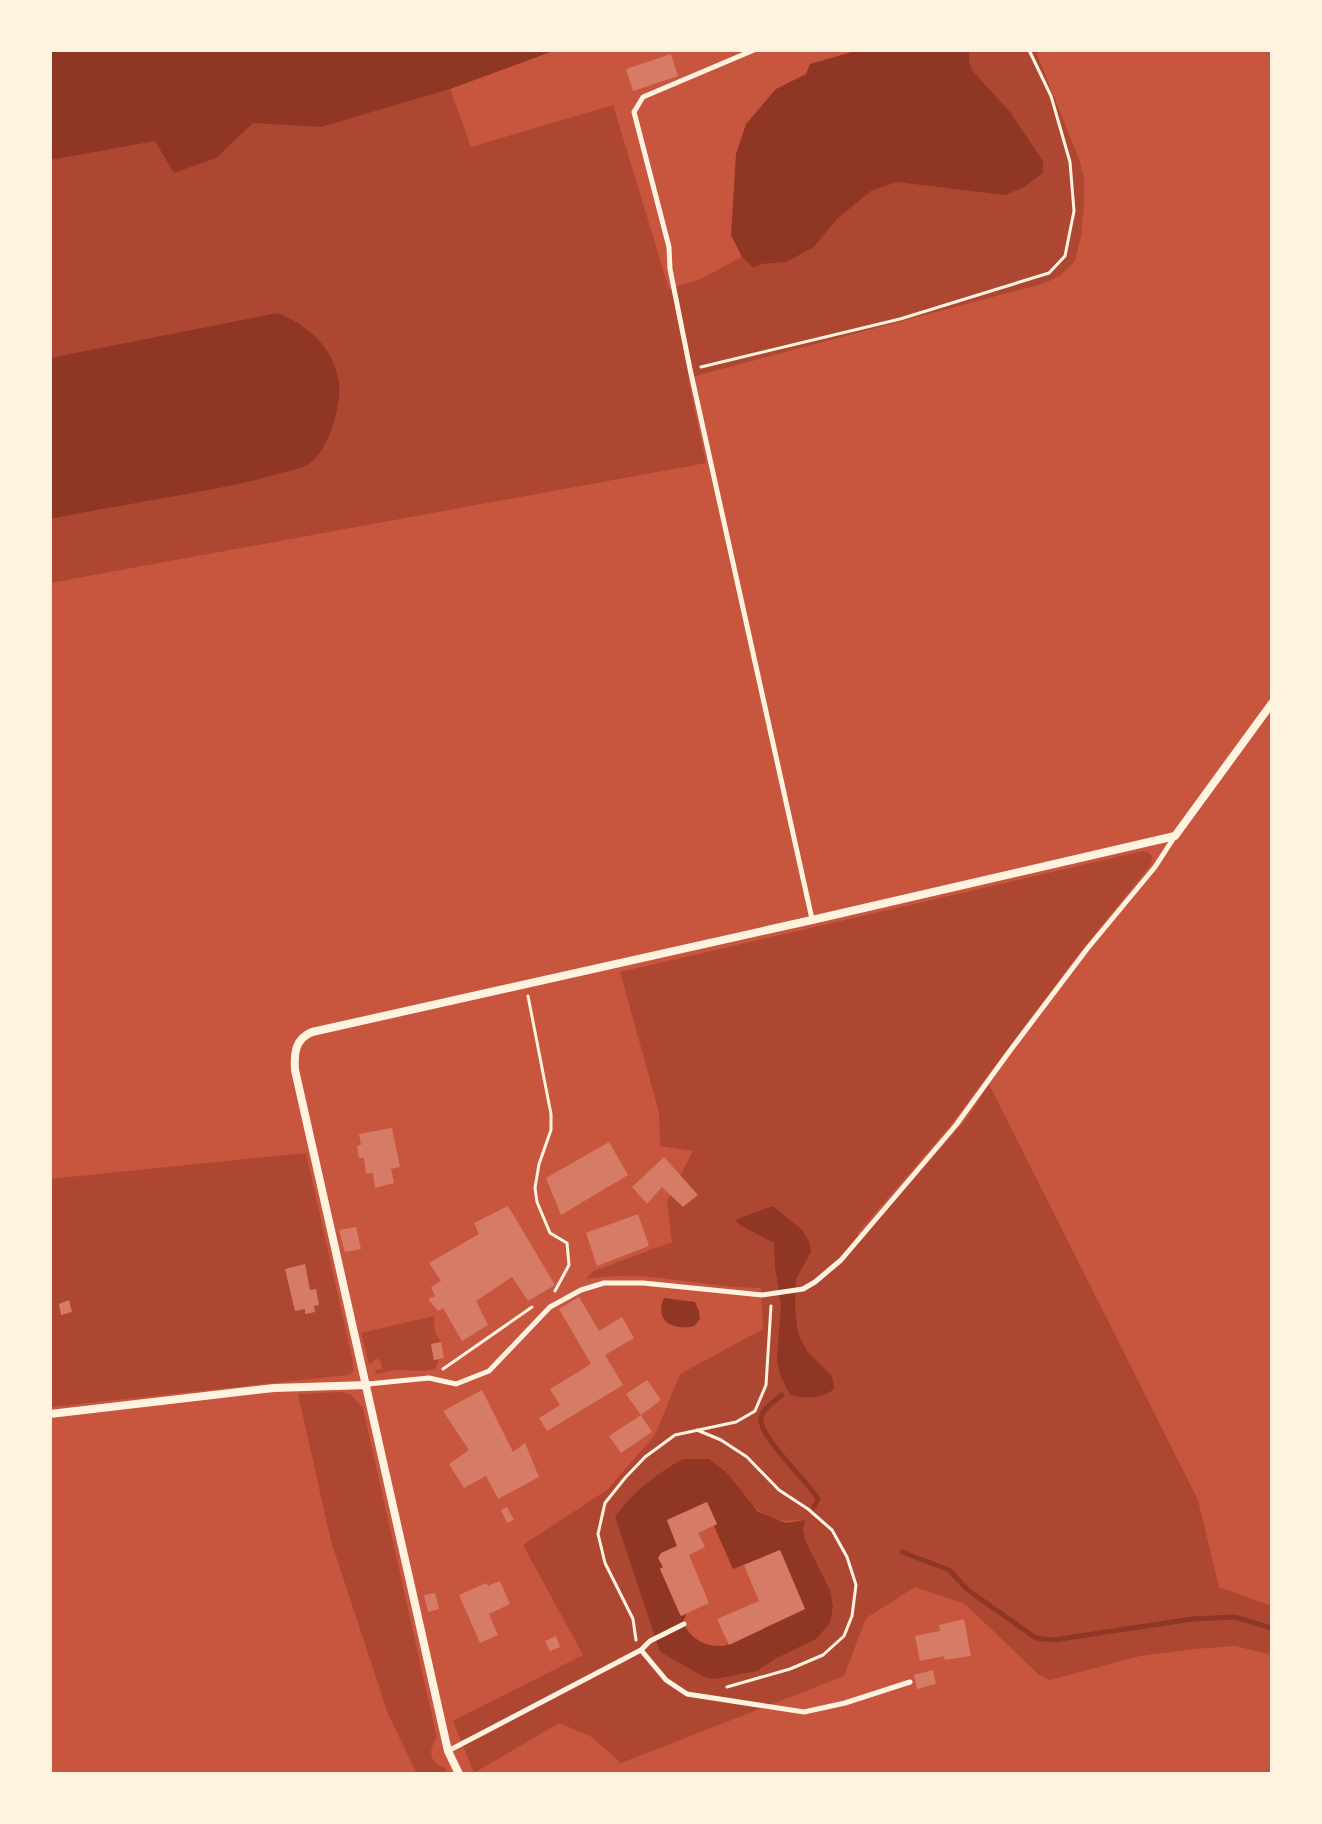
<svg xmlns="http://www.w3.org/2000/svg" width="1322" height="1824" viewBox="0 0 1322 1824" font-family="Manrope,sans-serif">
  <style>
    .green { fill: #ae4732; fill-rule: evenodd }
    .water { fill: #8f3625; fill-rule: evenodd }
    .lines { fill: none; stroke-linecap: round; stroke-linejoin: round }
    .stream { stroke: #8f3625; stroke-width: 5 }
    .building { fill: #d67c66 }
    .path { stroke: #fff3e0; stroke-width: 3 }
    .service { stroke: #fff3e0; stroke-width: 5 }
    .minor { stroke: #fff3e0; stroke-width: 8 }
  </style>
  <rect width="100%" height="100%" fill="#c8553d"/>
  <!-- green -->
  <path class="green" d="M50,50l304,67 96,-28 21,58 142,-42 56,184 31,-10 42,-22 11,11 9,-4 26,-2 26,-15 23,-28 34,-28 26,-9 36,3 77,-73 -38,-42 -3,-10 1,-10h71l-4,4 42,105 5,19v26l-3,32 -6,25 -15,15 -18,8 -354,94 18,85 -656,120z
    M1143,851c11,2 11,8 6,16l-71,88 -128,171 -93,108 5,5 105,-121 22,-34 209,416 21,87 53,19v49l-37,-9 -40,3 -55,7 -90,24 -11,-5 -74,-71 -50,-17 -49,31 -22,58 -223,87 -31,-27 -31,-13 -85,50 -21,-52 130,-66 -60,-110 84,-55 48,-55 25,-61 83,-45 -2,-41c-42,0 -83,-10 -125,-12 -17,-1 -33,1 -50,3l8,-8 78,-29 -5,-41 26,-50 -33,-5 -1,-34 -39,-140zM671,1465l56,8c21,27 35,55 74,46l4,21 25,50 3,16 -17,33 -41,20 -18,12 -53,6 -44,-25 -45,-135 5,-9z
    M306,1153l47,209v10l-5,3 -298,32v-228z
    M434,1316l1,16 6,10 -10,3 3,15 5,-1 -4,10 -10,2 -29,-1 -21,4 1,-4 6,-1 -1,-7 -5,-4 -4,5 -3,1 -8,-31z
    M340,1392l10,2 13,14 74,330c-10,13 -7,25 8,30l3,6h-31l-29,-60 -57,-173 -33,-147z"/>
  <!-- water -->
  <path class="water" d="M50,50h506l-106,39 -129,38 -68,-4 -37,35 -42,15 -19,-32 -105,19z
    M859,50h111l-1,10 3,10 38,42 33,49v12l-19,14 -19,8 -108,-13 -26,9 -34,28 -23,28 -27,15 -25,2 -9,4 -11,-11 -11,-22 5,-81 10,-30 30,-35 30,-15 4,-10z
    M278,313c31,13 56,35 61,70 3,22 -11,71 -32,82 -12,6 -28,8 -41,12 -31,9 -63,14 -96,20 -40,7 -80,14 -120,22v-161z
    M773,1206l29,24 7,11 2,11 -15,27 -1,27 3,28 9,17 25,25 2,13c-11,10 -29,10 -44,6l-10,-20 -3,-17 4,-53 -6,-38 -1,-24 -34,-18 -5,-5z
    M664,1298l31,4 4,9 1,8 -6,7c-21,5 -40,-5 -30,-28z
    M683,1459h26l18,14 31,39 28,11 19,-3 -2,9 2,11 25,50 3,16 -3,17 -14,16 -41,20 -18,12 -42,8 -11,-2 -44,-25 -45,-135c13,-21 45,-46 68,-58zM707,1502l10,22 -3,2 19,43 47,-19 25,59 -81,37c-19,1 -32,-6 -41,-23l3,-9 -6,1 -20,-46 3,-2 -4,-9 2,-5 16,-7 -10,-26z"/>
  <g class="lines">
    <!-- stream -->
    <path class="stream" d="M782,1395c-7,6 -19,13 -21,22 -4,19 48,65 57,82l-4,8
      M902,1552l47,18 20,21 67,47 17,2 139,-21 43,-2 37,11"/>
  </g>
  <!-- building -->
  <path class="building" d="M671,54l7,22 -45,15 -7,-22z
    M392,1128l8,39 -9,2 3,14 -19,5 -2,-15 -7,1 -2,-16h-5l-2,-12 4,-1 -2,-11z
    M609,1142l19,33 -67,40 -15,-37z
    M664,1157l34,38 -15,12 -21,-20 -15,17 -15,-17z
    M508,1206l47,79 -27,16 -16,-24 -36,24 12,24 -26,16 -19,-33 -5,3 -10,-12 7,-3 -4,-9 10,-6 -12,-18 50,-29 -5,-11z
    M638,1214l11,32 -52,20 -11,-33z
    M356,1227l5,22 -16,3 -6,-22z
    M305,1264l5,26 6,-1 3,16 -5,1 1,6 -10,2v-5l-10,2 -10,-42z
    M579,1297l20,34 23,-14 12,21 -29,17 18,30 -76,46 -8,-13 21,-13 -10,-16 41,-25 -32,-55z
    M69,1300l3,12 -11,3 -2,-11z
    M441,1342l3,16 -10,2 -3,-16z
    M647,1380l14,20 -20,15 -15,-21z
    M482,1390l31,62 12,-9 14,34 -41,22 -12,-23 -22,12 -15,-24 20,-14 -26,-39z
    M641,1415l11,17 -31,21 -12,-17z
    M707,1502l10,22 -19,9 7,14 -16,8 20,48 -28,13 -21,-47 3,-2 -5,-9 3,-5 16,-7 -10,-26z
    M507,1507l7,13 -7,3 -6,-13z
    M780,1550l25,59 -76,36 -12,-26 42,-18 -15,-36z
    M500,1581l10,23 -21,10 9,21 -18,8 -21,-48 27,-12 2,3z
    M435,1593l4,16 -11,3 -4,-17z
    M964,1619l7,37 -26,4 -1,-4 -24,5 -5,-25 25,-5 -1,-6z
    M556,1636l4,11 -10,4 -5,-10z
    M933,1670l3,14 -19,5 -3,-14z"/>
  <g class="lines">
    <!-- path -->
    <path class="path" d="M701,367l199,-48 149,-46 16,-17 9,-45 -4,-49 -19,-66 -22,-46
      M528,996l23,118v16l-12,34 -4,24 2,14 13,31 17,10 2,22 -14,26
      M443,1369l89,-62
      M697,1430l24,10 26,17 32,33 29,19 24,21 15,27 9,28 -4,31 -8,20 -21,19 -33,14 -63,18
      M636,1640l-3,-21 -28,-56 -7,-29 7,-31 20,-25 20,-21 30,-22 61,-13 19,-11 11,-26 5,-79"/>
    <!-- service -->
    <path class="service" d="M754,50l-111,47 -9,15 35,135 1,22 20,100 122,550
      M368,1384l61,-6 27,6 33,-13 61,-64 31,-17 23,-7h39l119,12 41,-6 12,-7 26,-22 115,-135 53,-73 78,-103 68,-82 20,-31
      M641,1650l25,30 21,14 117,18 41,-9 65,-21
      M448,1751l193,-101 9,-9 34,-17"/>
    <!-- minor -->
    <path class="minor" d="M50,1414l224,-26 93,-3
      M459,1774l-11,-23 -153,-681c-1,-17 0,-31 17,-38l500,-112 363,-84 97,-133"/>
  </g>
  <!-- border -->
  <rect width="1322" height="1824" fill="none" stroke="#fff3e0" stroke-width="104"/>
</svg>
